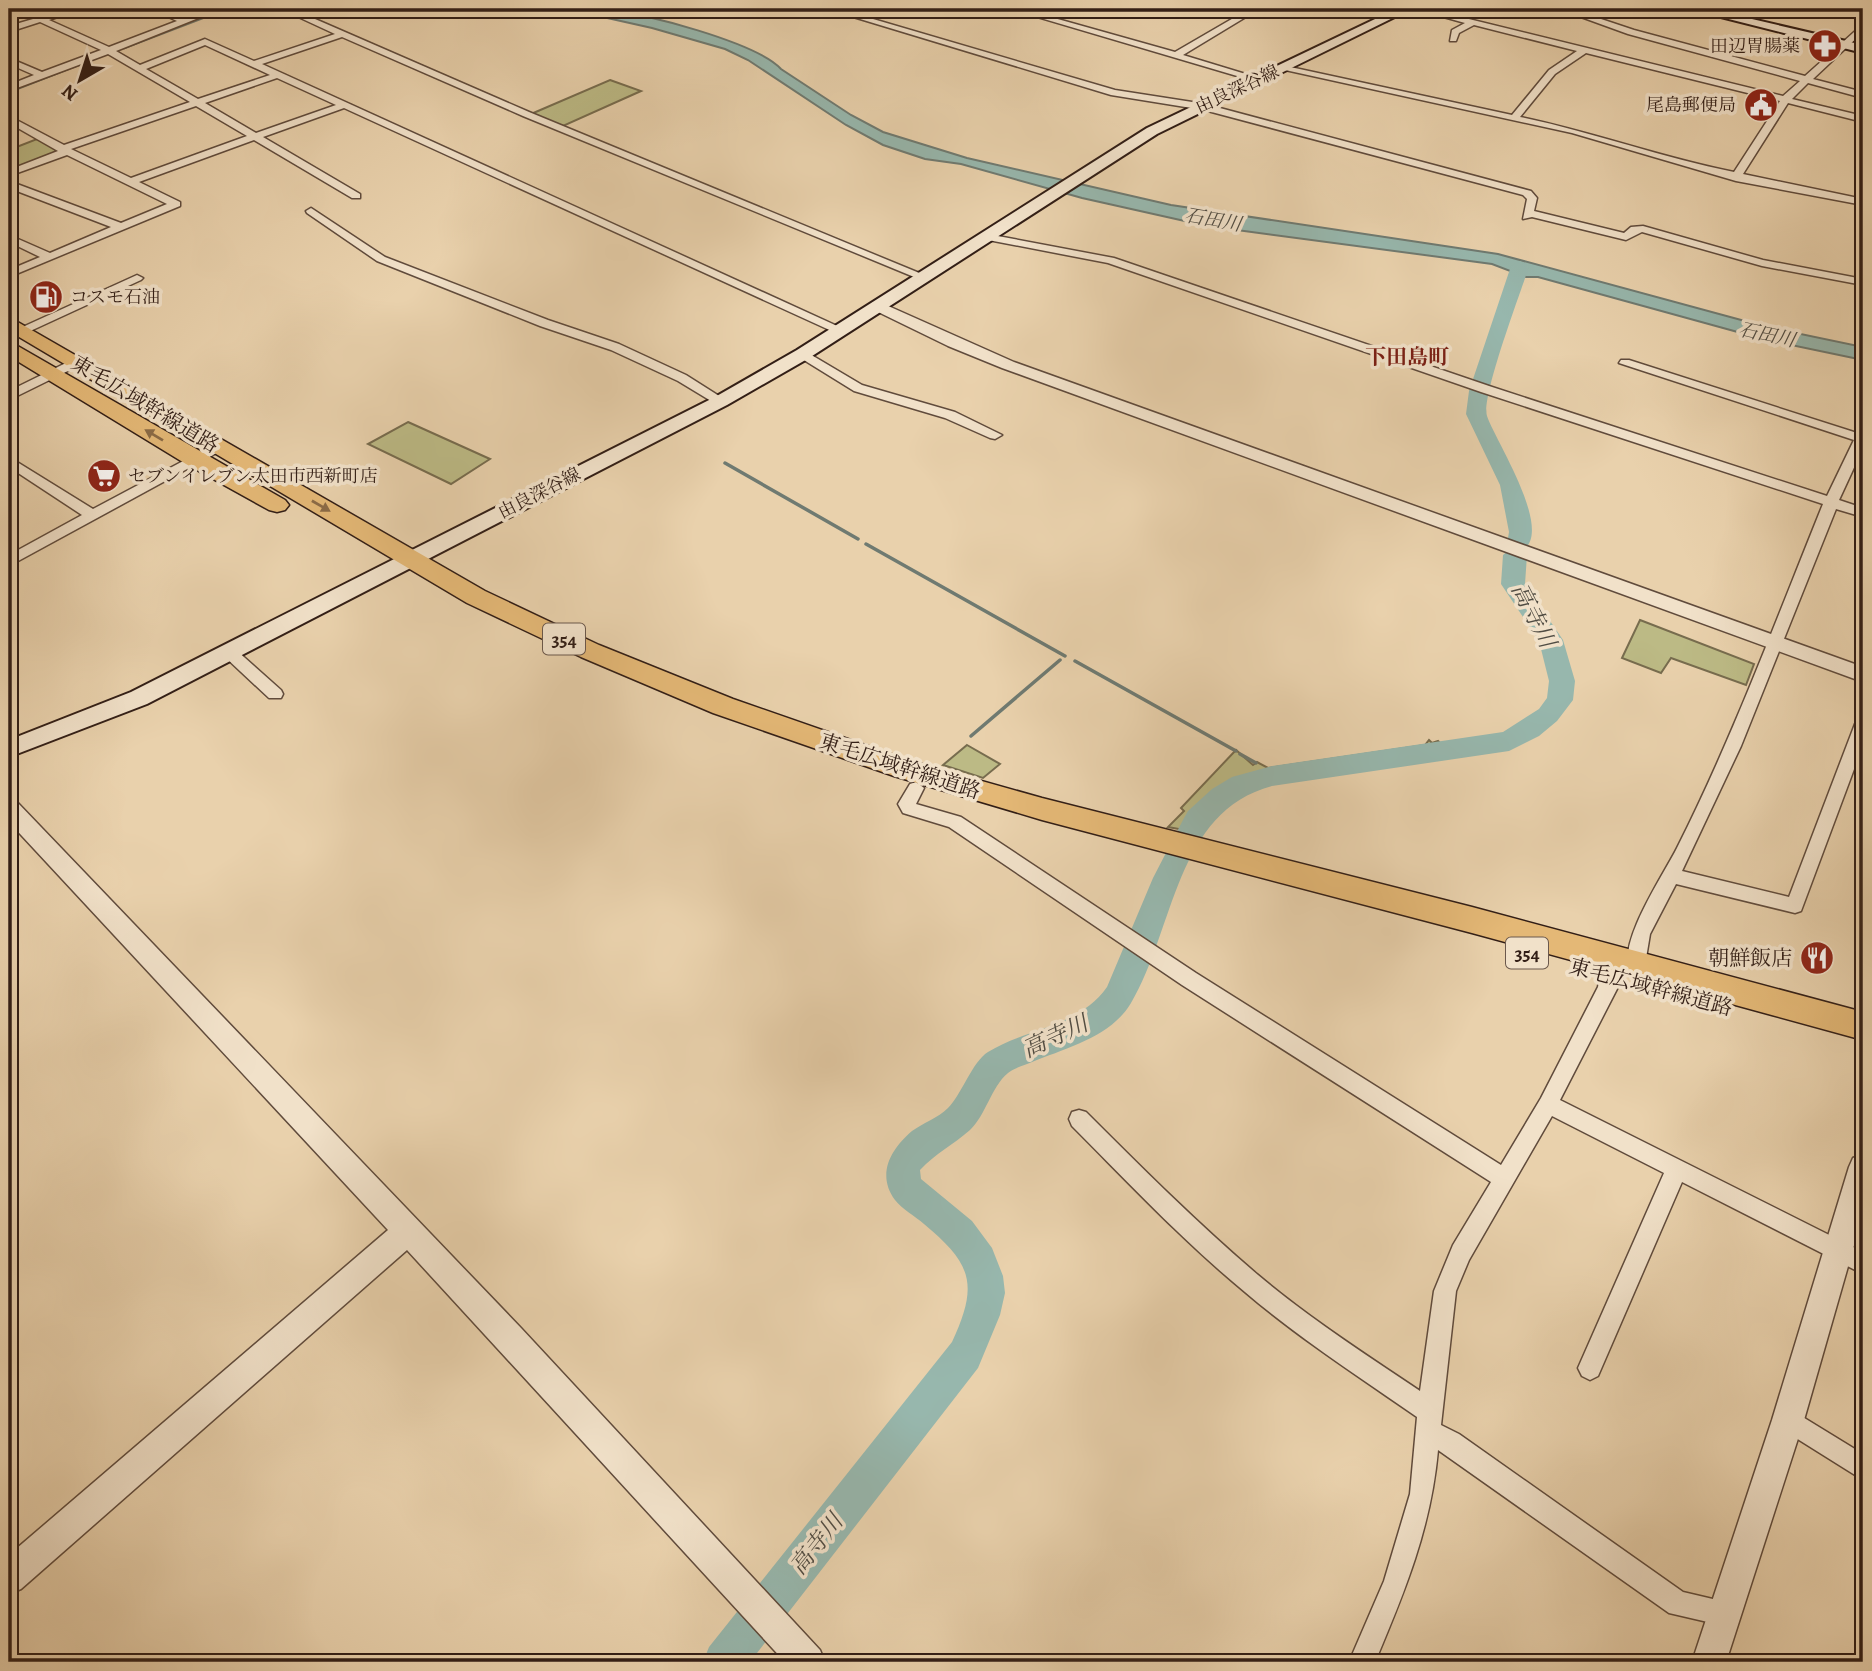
<svg xmlns="http://www.w3.org/2000/svg" width="1872" height="1671" viewBox="0 0 1872 1671" font-family="Alegreya,'Noto Serif JP',serif">
  <style>
    .green { fill: #bcba85; stroke: #776c4e; stroke-width: 2 }
    .water { fill: #97b7ad; stroke: #6f7a71; stroke-width: 2 }
    .lines { fill: none; stroke-linecap: round; stroke-linejoin: round }
    .stream-far1 { stroke: #6f7a71; stroke-width: 2.5 }
    .stream { stroke: #6f7a71; stroke-width: 3.5 }
    .river { fill: #97b7ad; fill-rule: evenodd }
    .minor-casing { stroke: #604b3c; stroke-width: 3 }
    .tertiary-casing { stroke: #604b3c; stroke-width: 3 }
    .secondary-casing { stroke: #321e16; stroke-width: 4 }
    .trunk-casing { stroke: #321e16; stroke-width: 3 }
    .minor { fill: #f1e1c9; fill-rule: evenodd }
    .tertiary { fill: #f1e1c9; fill-rule: evenodd }
    .secondary { fill: #f1e1c9; fill-rule: evenodd }
    .trunk { fill: #e4b876; fill-rule: evenodd }
    .oneway { fill: #8b6b46 }
    .labels { text-anchor: middle; stroke-width: 7; stroke-linejoin: round; paint-order: stroke }
    .far-poi-label { font-size: 18px; fill: #321e16; stroke: #f1e1c9; text-anchor: end }
    .far-street-label { font-size: 18px; fill: #321e16; stroke: #f1e1c9 }
    .far-water-label { font-size: 19px; font-style: italic; fill: #504c43; stroke: #f1e1c9 }
    .shield { fill: #f1e1c9; stroke: #6b584c; stroke-width: 2 }
    .shield-label { font-size: 19px; font-weight: bold; fill: #321e16 }
    .far-quarter-label { font-size: 21px; font-weight: bold; fill: #7a1f14; stroke: #f1e1c9 }
    .street-label { font-size: 21px; fill: #321e16; stroke: #f1e1c9 }
    .poi-label { font-size: 21px; fill: #321e16; stroke: #f1e1c9; text-anchor: end }
    .water-label { font-size: 23px; font-style: italic; fill: #504c43; stroke: #f1e1c9 }
  </style>
  <rect width="100%" height="100%" fill="#e9d1ac"/>
  <filter id="stains"><feTurbulence type="fractalNoise" baseFrequency=".00286" numOctaves="4"/><feColorMatrix values="0 0 0 0 .2 0 0 0 0 .09 0 0 0 0 .02 0 0 0 .5 -.17"/></filter>
  <radialGradient id="worn" r=".72"><stop offset=".6" stop-color="#630" stop-opacity="0"/><stop offset="1" stop-color="#630" stop-opacity=".3"/></radialGradient>
  <!-- green -->
  <path class="green" d="M610,80l31,11 -78,35 -32,-12z
    M42,137l25,14 -58,22v-23z
    M408,422l82,37 -39,25 -83,-40z
    M1640,620l114,44 -8,21 -75,-27 -10,15 -39,-15z
    M1429,740l3,3 6,-2 5,5 -198,31c-25,9 -49,30 -61,53l-16,-3 16,-16 -3,-3 55,-58 17,15 4,-3 11,6 157,-23z
    M967,745l33,19 -17,14 -40,-13z"/>
  <!-- water -->
  <path class="water" d="M567,9c12,0 25,-1 37,0 37,3 154,34 177,60l70,46 32,17 84,26 204,47 327,49 269,73 96,20v13l-100,-21 -225,-62h-12l-34,-13 -285,-38 -125,-28 -121,-34 -36,-5 -42,-14 -37,-20 -98,-65 -23,-11 -73,-21z"/>
  <g class="lines">
    <!-- stream-far1 -->
    <path class="stream-far1" d="M124,48l102,-39
      M9,92l87,-34"/>
    <!-- stream -->
    <path class="stream" d="M725,463l133,76
      M866,544l199,112
      M1075,661l161,90
      M971,736l89,-76
      M1240,754l16,9"/>
    <!-- river -->
    <path class="river" d="M1520,261l9,5c-8,26 -48,130 -42,150 8,24 67,114 36,134l4,5 -2,29 38,56 12,41 -2,19 -16,21 -18,15 -30,15 -237,35c-97,26 -97,143 -141,217 -20,34 -65,45 -99,59 -7,3 -18,6 -24,11 -17,14 -22,42 -38,57 -17,15 -34,23 -50,40l1,9 51,42 20,27 11,28 2,17 -5,22 -22,53 -228,294h-47l6,-15 243,-305c27,-58 20,-78 -28,-118 -9,-8 -22,-15 -29,-24 -19,-26 -4,-51 17,-69 11,-8 26,-13 36,-23 14,-14 24,-46 40,-56 39,-24 91,-25 119,-65l46,-109 31,-60 4,-7 24,-22 20,-12 40,-11 231,-34 36,-23 8,-11 2,-17 -10,-40 -38,-57 2,-29 7,-6 -3,-5 2,-12 -9,-47 -34,-71 3,-23 42,-125z"/>
    <!-- minor casing -->
    <g class="minor-casing">
      <path id="minor" d="M14,9h10l18,8 26,-8h12l-31,11 60,27 68,-26 -26,-12h11l23,9 25,-9h11l-105,42 24,14 65,-26 49,22 81,-27 -54,-25h11l237,103 400,165 -10,2 -396,-163 -181,-79 -80,27 584,266 -10,3 -492,-225 -81,29 97,57v4h-8l-98,-58 -115,42 41,20v4l-171,71v-7l31,-13 -31,-15v-7l41,18 61,-26 -102,-39v-7l112,42 46,-19 -100,-49 -58,21v-6l49,-19 -49,-28v-7l55,29 126,-43 -82,-48 -99,37v-6l25,-10 -25,-11v-6l33,14 59,-22 -61,-28 -31,10v-6l24,-7zM205,45l65,30 -72,24 -52,-30zM277,78l59,27 -80,28 -51,-30zM196,106l51,30 -116,42 -60,-29z
        M827,9c13,-1 23,6 36,7 9,0 19,-7 29,-7l-19,10 242,71 90,14 326,87 6,7 -3,13 90,22 7,-6 12,-1 120,34 100,19v6l-101,-19 -120,-34 -16,8 -94,-23 -9,2 4,-20 -4,-4 -319,-85 -93,-15z
        M1010,9h12l153,43 74,-43h10l-76,46 79,24 -8,2z
        M1415,9h13l355,87 17,-15 -172,-47 -69,-25h12l63,21 171,46 58,-52v8l-50,47 50,13v6l-55,-15 -16,16 71,17v6l-75,-19 -45,71 120,25v6l-127,-24 -164,-48 -296,-65 5,-3 231,50 37,-45 28,-19 -103,-26 -15,8 -3,8h-6l2,-11 13,-7zM1586,53l194,48 -46,71c-72,-14 -141,-40 -214,-55l35,-43z
        M1828,9l35,4v6l-34,-8z
        M311,208l74,49 163,63 71,24 67,31 41,26 -1,3h-10l-38,-23 -67,-31 -71,-24 -163,-65 -70,-48 -1,-2z
        M987,234l127,24 375,128 338,110 27,-56 -235,-77 2,-3h8l228,73 6,-3v18l-24,52 24,8v9l-27,-8 -95,237 -59,125 107,26 66,-173 8,-6v27l-62,166 -6,2 -119,-29 -26,50 -6,36 -7,2 -7,-2c-13,-27 34,-96 47,-122 56,-111 99,-228 146,-344l-342,-112 -373,-129 -125,-24v-4z
        M137,275l6,3 -2,2 -115,53 -10,-3z
        M803,350l59,35 93,27 47,23 -7,4 -5,-1 -45,-20 -91,-27 -55,-34v-6z
        M76,358l6,4 -2,3 -71,35v-9z
        M217,443l7,4 -2,3 -213,116v-11l73,-40 -73,-48v-10l84,52z
        M230,648l5,1 46,41 2,4 -2,4h-12l-44,-41 -3,-4 3,-4z
        M916,782l8,6 -8,16 45,13 235,156 305,192 40,-67 57,-111 3,-18 7,-2 7,2 3,18 -58,113 303,152v22l-181,-92 -84,194 -8,4 -8,-4 -4,-8 86,-195 -112,-57 -83,144 -13,31 -15,134 18,9 224,158 51,12 4,9 -4,9 -9,4 -56,-13 -231,-163c-7,78 -33,141 -63,212h-26l35,-81 26,-87 7,-77c-58,-40 -118,-79 -172,-125 -62,-51 -117,-110 -173,-166l-3,-7 3,-7 7,-2 7,2c56,56 112,112 172,163 51,43 107,79 162,116l14,-100 19,-46 38,-63 -309,-197 -233,-158 -46,-14 -5,-9 12,-20z
        M1788,1408l75,46v26l-83,-52 -4,-8 4,-8z"/>
    </g>
    <!-- tertiary casing -->
    <g class="tertiary-casing">
      <path id="tertiary" d="M877,301l137,61 849,305v15l-861,-314 -54,-22 -76,-37 -3,-3 3,-3z
        M9,800l8,2 504,526 299,322 5,12h-40l-378,-412 -386,339 -12,5v-39l379,-325 -379,-408z
        M1863,1154v60l-59,206 -78,242h-34l80,-242 77,-253 4,-9z"/>
    </g>
    <!-- secondary casing -->
    <g class="secondary-casing">
      <path id="secondary" d="M1396,9h15l-254,125 -348,224 -82,47 -580,299 -138,53v-17l122,-48 584,-295 82,-47 350,-222z
        M1689,9h20l154,36v8z"/>
    </g>
    <!-- trunk casing -->
    <g class="trunk-casing">
      <path id="trunk" d="M9,317l476,274 114,54 134,54 178,62 131,37 430,109 391,105v28l-391,-107 -430,-113 -148,-44 -181,-63 -132,-56 -114,-54 -458,-272z
        M9,341l276,159 4,5 -4,5 -8,2 -8,-2 -83,-46 -177,-108z"/>
    </g>
    <!-- minor -->
    <use href="#minor" class="minor"/>
    <!-- tertiary -->
    <use href="#tertiary" class="tertiary"/>
    <!-- secondary -->
    <use href="#secondary" class="secondary"/>
    <!-- trunk -->
    <use href="#trunk" class="trunk"/>
  </g>
  <!-- one-way arrows -->
  <defs><path id="oneway-solid" d="M-6-.8H1V-3.2L6.5 0L1 3.2V.8H-6Z" transform="scale(1.75)"/></defs>
  <g class="oneway">
    <use href="#oneway-solid" transform="translate(154 435) rotate(-149)"/>
    <use href="#oneway-solid" transform="translate(321 506) rotate(30)"/>
  </g>
  <!-- icons -->
  <defs>
    <g id="pharmacy-disc" transform="scale(1.75)"><circle r="9.5" fill="#8f2418" stroke="#f1e1c9"/><path d="M-2-6h4v4h4v4h-4v4h-4v-4h-4v-4h4Z" fill="#fff"/></g>
    <g id="civic-disc" transform="scale(1.75)"><circle r="9.5" fill="#8f2418" stroke="#f1e1c9"/><path d="M-.6-6.5H3V-4.5H.6V-3L4-1V1h2V6H-6V1h2V-1L-.6-3ZM-1.2 2.5V6h2.4V2.5Z" fill="#fff"/></g>
    <g id="fuel-disc" transform="scale(1.75)"><circle r="9.5" fill="#8f2418" stroke="#f1e1c9"/><path d="M-5.5-6h7V0h2V4h1.3V-2.5L3-4.5l.8-.8L6-3V5H2.5V1h-1V6h-7ZM-4.2-4.7v3.2H.2V-4.7Z" fill="#fff"/></g>
    <g id="supermarket-disc" transform="scale(1.75)"><circle r="9.5" fill="#8f2418" stroke="#f1e1c9"/><path d="M-6-5.5h2.5l.6 2H6L4.5 2H-2.5L-4.4-4H-6ZM-1.5 3.2a1.3 1.3 0 1 0 .1 0ZM3 3.2a1.3 1.3 0 1 0 .1 0Z" fill="#fff"/></g>
    <g id="restaurant-disc" transform="scale(1.75)"><circle r="9.5" fill="#8f2418" stroke="#f1e1c9"/><path d="M-5-6h1v4h1v-4h1v4h1v-4h1v5L-1.5 .5V6h-2V.5L-5-1ZM5-6V6H3V1.5H1.5Q1.5-4 5-6Z" fill="#fff"/></g>
  </defs>
  <g fill-rule="evenodd">
    <use href="#pharmacy-disc" x="1825" y="46"/>
    <use href="#civic-disc" x="1761" y="105"/>
    <use href="#fuel-disc" x="46" y="297"/>
    <use href="#supermarket-disc" x="104" y="476"/>
    <use href="#restaurant-disc" x="1817" y="958"/>
  </g>
  <g class="labels">
    <!-- far-poi labels -->
    <g class="far-poi-label">
      <text x="1800" y="52">田辺胃腸薬</text>
      <text x="1736" y="111">尾島郵便局</text>
      <text x="70" y="303" text-anchor="start">コスモ石油</text>
      <text x="128" y="482" text-anchor="start">セブンイレブン太田市西新町店</text>
    </g>
    <!-- far-street labels -->
    <g class="far-street-label">
      <text transform="translate(1237 89) rotate(-25)" y="6">由良深谷線</text>
      <text transform="translate(539 493) rotate(-27)" y="6">由良深谷線</text>
    </g>
    <!-- far-water labels -->
    <g class="far-water-label">
      <text transform="translate(1213 219) rotate(10)" y="7">石田川</text>
      <text transform="translate(1767 334) rotate(12)" y="7">石田川</text>
    </g>
    <!-- shield labels -->
    <g class="shield">
      <rect x="543" y="623.5" width="42" height="31" rx="5"/>
      <rect x="1506" y="937.5" width="42" height="31" rx="5"/>
    </g>
    <g class="shield-label">
      <text x="564" y="646">354</text>
      <text x="1527" y="960">354</text>
    </g>
    <!-- far-quarter labels -->
    <g class="far-quarter-label">
      <text x="1407" y="364">下田島町</text>
    </g>
    <!-- street labels -->
    <g class="street-label">
      <text transform="translate(145 404) rotate(31)" y="7">東毛広域幹線道路</text>
      <text transform="translate(900 766) rotate(18)" y="7">東毛広域幹線道路</text>
      <text transform="translate(1651 987) rotate(15)" y="7">東毛広域幹線道路</text>
    </g>
    <!-- poi labels -->
    <g class="poi-label">
      <text x="1792" y="965">朝鮮飯店</text>
    </g>
    <!-- water labels -->
    <g class="water-label">
      <text transform="translate(1534 615) rotate(63)" y="8">高寺川</text>
      <text transform="translate(1055 1036) rotate(-25)" y="8">高寺川</text>
      <text transform="translate(816 1544) rotate(-52)" y="8">高寺川</text>
    </g>
  </g>
  <!-- margin -->
  <rect width="1872" height="1671" fill="none" stroke="#e9d1ac" stroke-width="35"/>
  <rect x="10" y="10" width="1851" height="1650" fill="none" stroke="#321e16" stroke-width="3.5"/>
  <rect x="18" y="18" width="1837" height="1636" fill="none" stroke="#321e16" stroke-width="2"/>
  <!-- north arrow -->
  <g transform="translate(80 80) rotate(219)" stroke="#f1e1c9" stroke-width="5" paint-order="stroke">
  <path d="M0-5L12 26L0 18L-12 26Z" fill="#321e16"/>
  <text y="-10" font-size="19" font-weight="bold" text-anchor="middle" fill="#321e16">N</text>
  </g>
  <rect width="100%" height="100%" filter="url(#stains)"/>
  <rect width="100%" height="100%" fill="url(#worn)"/>
</svg>
